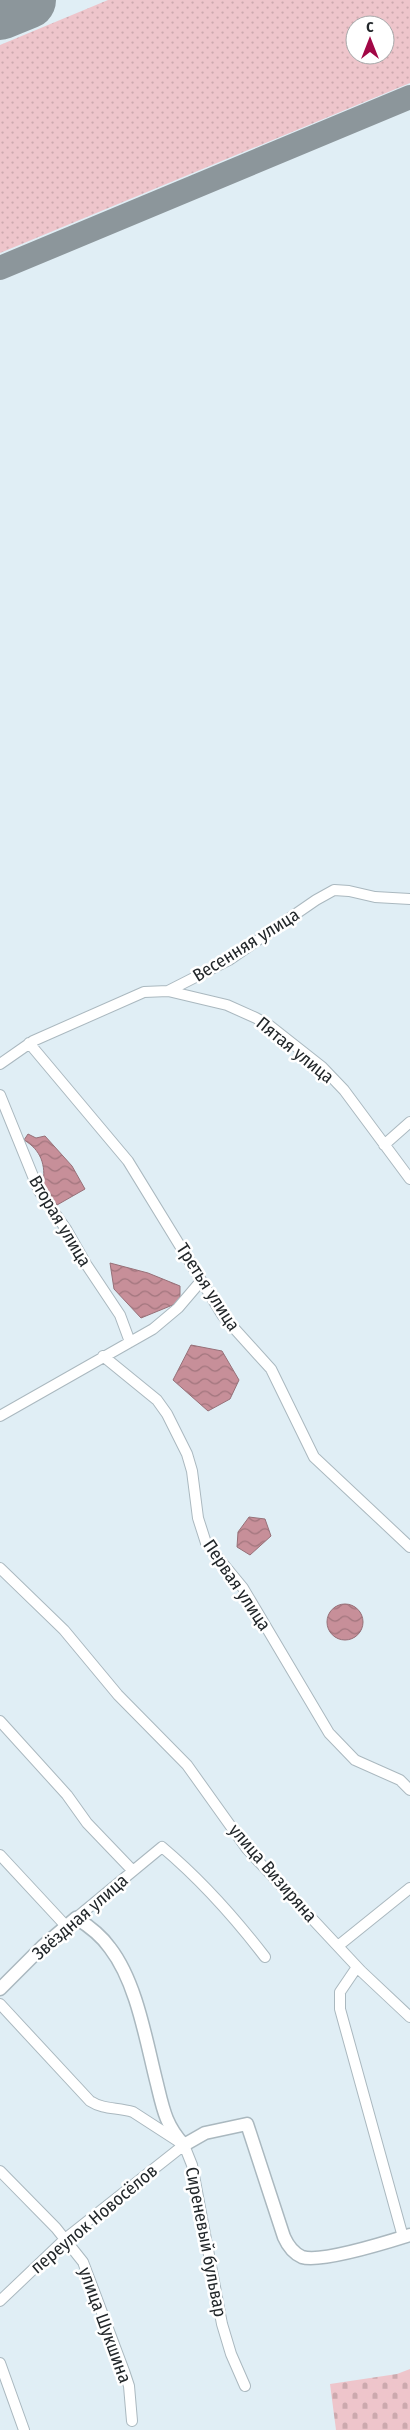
<svg xmlns="http://www.w3.org/2000/svg" width="410" height="2430" viewBox="0 0 410 2430" font-family="'Fira Sans Condensed',sans-serif">
  <style>
    .green { fill: url(#green-dots); fill-rule: evenodd }
    .cemetery { fill: url(#cemetery-stones) }
    .water { fill: url(#water-waves); stroke: #967078 }
    .lines { fill: none; stroke-linecap: round; stroke-linejoin: round }
    .taxiway { stroke: #8c969b; stroke-width: 24 }
    .runway { stroke: #8c969b; stroke-width: 58 }
    .minor-casing { stroke: #aab8bf; stroke-width: 12 }
    .tertiary-casing { stroke: #aab8bf; stroke-width: 15 }
    .minor { stroke: #fff; stroke-width: 10 }
    .tertiary { stroke: #fff; stroke-width: 12 }
    .labels { text-anchor: middle; stroke-width: 5; stroke-linejoin: round; paint-order: stroke }
    .street-label { font-size: 18px; fill: #22272a; stroke: #fff }
  </style>
  <defs>
    <pattern id="green-dots" width="8" height="8" patternUnits="userSpaceOnUse" patternTransform="scale(1.25)"><rect width="8" height="8" fill="#eec5cb"/><path d="M2 2h.1M6 6h.1" fill="none" stroke="#cca9ae" stroke-width="1.8" stroke-linecap="round"/></pattern>
    <pattern id="cemetery-stones" width="16" height="16" patternUnits="userSpaceOnUse" patternTransform="scale(1.25)"><rect width="16" height="16" fill="#eec5cb"/><path d="M2 7V4a2 2 0 0 1 4 0v3zM10 15v-3a2 2 0 0 1 4 0v3z" fill="#cca9ae"/></pattern>
    <pattern id="water-waves" width="16" height="10" patternUnits="userSpaceOnUse" patternTransform="scale(1.25)"><rect width="16" height="10" fill="#c78f99"/><path d="M0 5q4-4 8 0t8 0" fill="none" stroke="#a1757d"/></pattern>
  </defs>
  <rect width="100%" height="100%" fill="#e0eef5"/>
  <!-- green -->
  <path class="green" d="M108,0h302v83l-410,170v-208zM355,25h30v30h-30z"/>
  <!-- cemetery -->
  <path class="cemetery" d="M410,2369v61h-74l-6,-46 67,-10z"/>
  <!-- water -->
  <path class="water" d="M28,1134l8,4 9,-2 27,30 13,23 -28,16 -14,-21c3,-19 -2,-34 -19,-44z
    M110,1263l38,10 32,13v16l-39,16 -27,-29z
    M191,1345l31,6 17,29 -9,19 -22,12 -35,-31z
    M249,1517l16,2 6,17 -21,19 -13,-8 1,-15z
    M327 1622a18 18 0 1 1 36 0a18 18 0 1 1-36 0Z"/>
  <g class="lines">
    <!-- taxiway -->
    <path class="taxiway" d="M0,268l410,-171"/>
    <!-- runway -->
    <path class="runway" d="M0,11l27,-11"/>
    <!-- minor casing -->
    <g class="minor-casing">
      <path id="minor" d="M168,991l61,-31 87,-60 18,-10 15,1 26,6 35,2
        M29,1043l99,118 95,155 48,53 43,88 96,90
        M0,1064l33,-23 111,-49 24,-1 59,14 29,13 14,8 52,41 22,23 66,89
        M0,1095l39,96 27,38 20,35 34,51 10,27
        M384,1145l26,-23
        M103,1356l54,44 10,14 20,40 5,17 6,47 8,25 37,45 86,145 26,27 45,20 10,10
        M0,1416l153,-87 25,-21 23,-27
        M0,1568l64,62 54,65 69,70 60,84 114,122 49,46
        M0,1721l67,74 20,28 46,48
        M0,1855l66,71
        M76,1918l86,-71c38,32 73,71 103,110
        M338,1946l72,-58
        M357,1967l-17,25v17l63,228
        M0,2004l90,97c14,9 27,6 43,11l51,33 8,20 30,159 9,30 14,32
        M0,2171l56,57 27,34 41,109 5,15 3,35
        M0,2301l65,-62 119,-94
        M0,2363l24,67"/>
    </g>
    <!-- tertiary casing -->
    <g class="tertiary-casing">
      <path id="tertiary" d="M0,1989l43,-43 33,-28c13,8 25,17 34,30 27,35 36,93 47,136 6,25 9,42 27,61l21,-12 42,-9 37,113c4,9 9,16 18,20 20,6 86,-15 108,-22"/>
    </g>
    <!-- minor -->
    <use href="#minor" class="minor"/>
    <!-- tertiary -->
    <use href="#tertiary" class="tertiary"/>
  </g>
  <g class="labels">
    <!-- street labels -->
    <g class="street-label">
      <text transform="translate(246 945) rotate(-32)" y="6">Весенняя улица</text>
      <text transform="translate(295 1050) rotate(39)" y="6">Пятая улица</text>
      <text transform="translate(60 1221) rotate(59)" y="6">Вторая улица</text>
      <text transform="translate(208 1287) rotate(57)" y="6">Третья улица</text>
      <text transform="translate(237 1585) rotate(56)" y="6">Первая улица</text>
      <text transform="translate(273 1873) rotate(49)" y="6">улица Визиряна</text>
      <text transform="translate(80 1917) rotate(-41)" y="6">Звёздная улица</text>
      <text transform="translate(94 2219) rotate(-40)" y="6">переулок Новосёлов</text>
      <text transform="translate(206 2242) rotate(79)" y="6">Сиреневый бульвар</text>
      <text transform="translate(105 2325) rotate(70)" y="6">улица Шукшина</text>
    </g>
  </g>
  <!-- north arrow -->
  <g transform="translate(370 40)"><circle r="24" fill="#ffffff" stroke="#a7a9aa"/>
  <path d="M0-4L9 19L0 12L-9 19Z" fill="#a20746"/>
  <text y="-8" font-size="14" font-weight="bold" text-anchor="middle" fill="#22272a">С</text>
  </g>
</svg>
